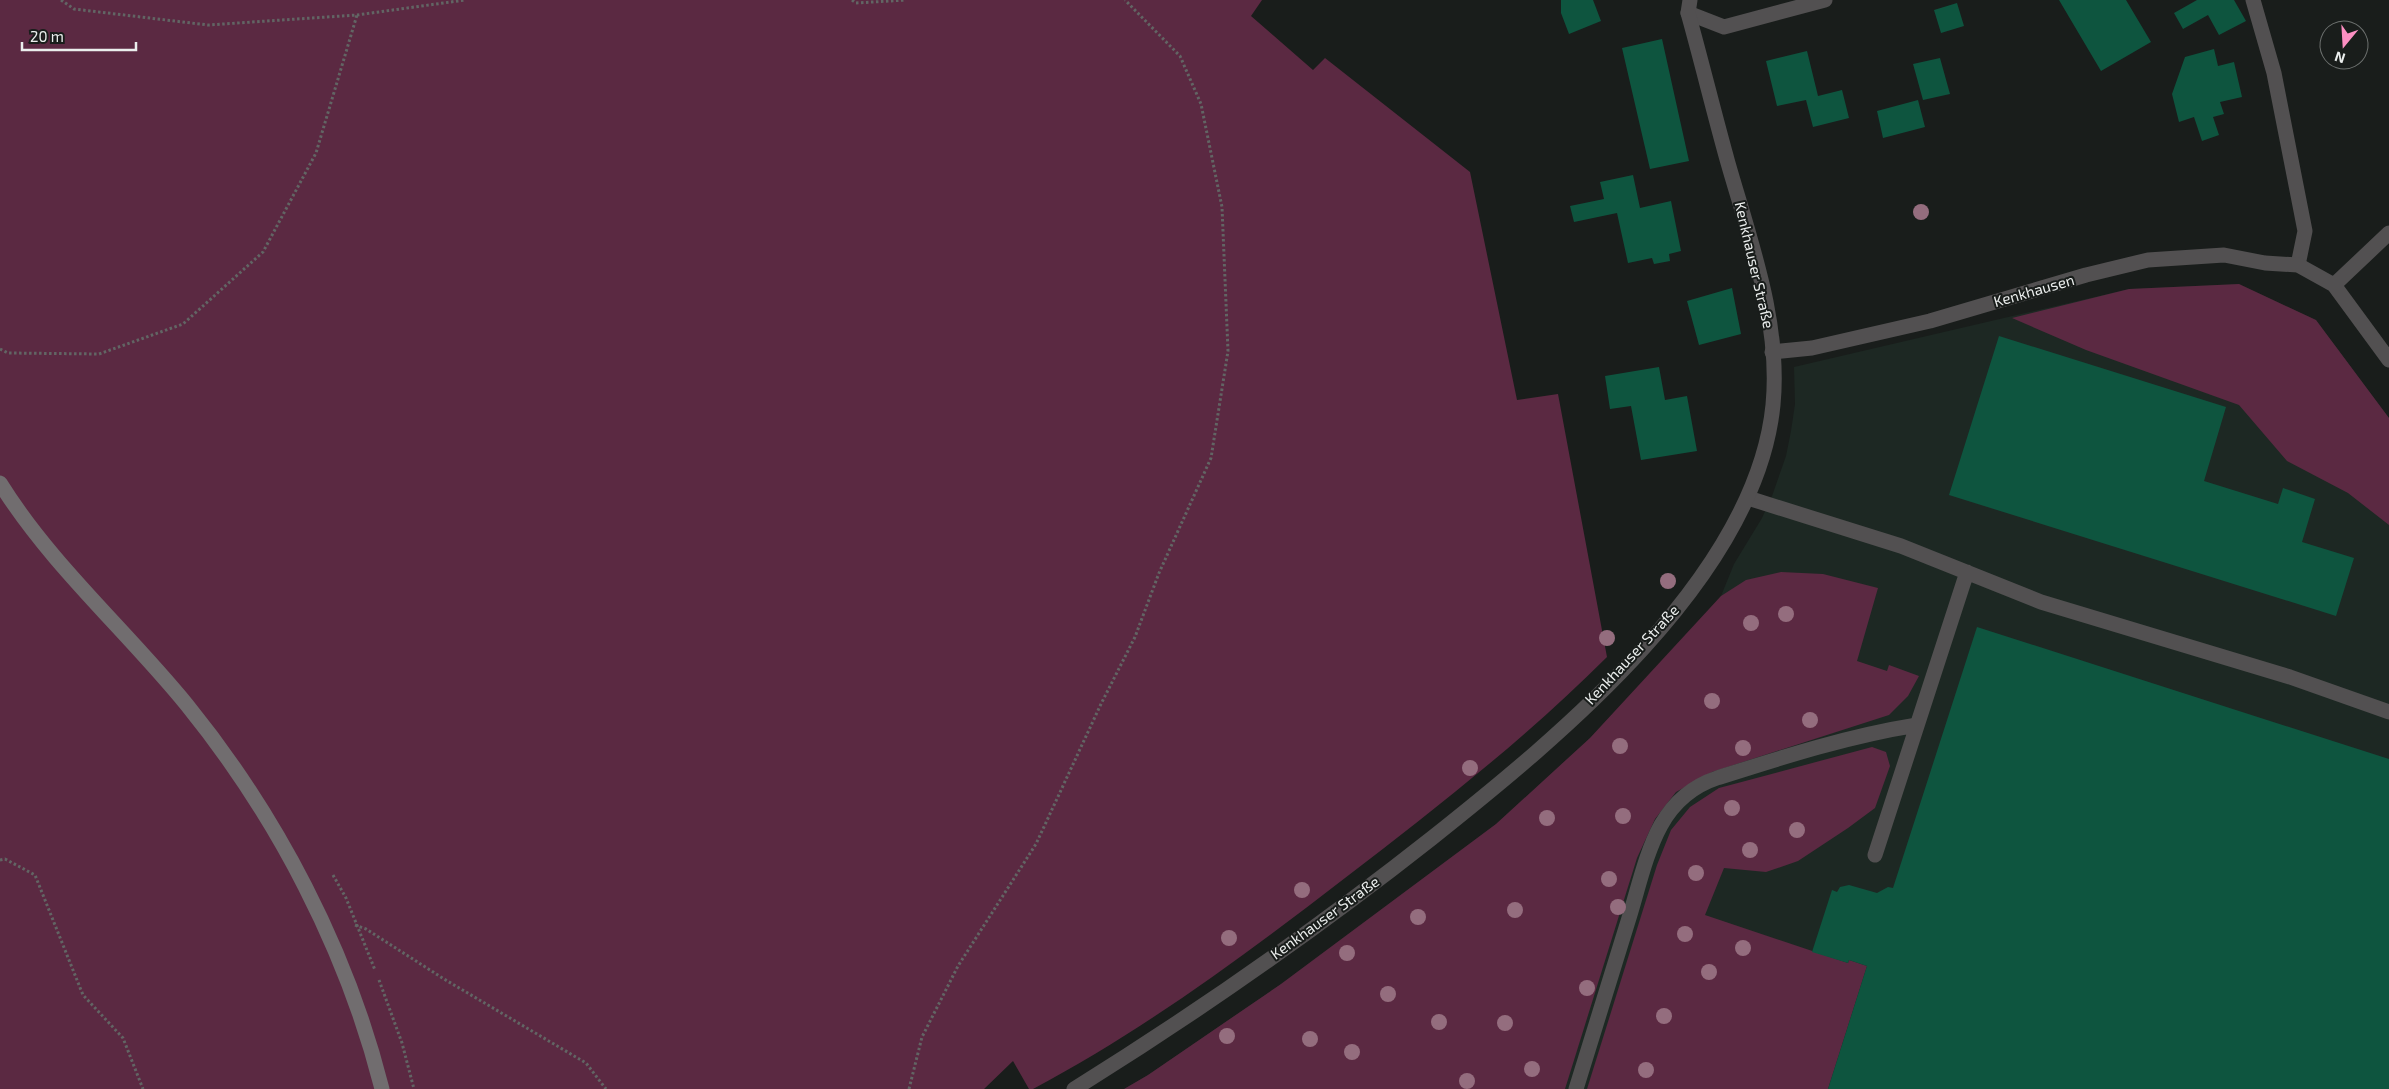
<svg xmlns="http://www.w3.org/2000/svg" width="2389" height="1089" viewBox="0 0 2389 1089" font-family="'Exo 2',sans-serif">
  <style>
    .built { fill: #1d2823 }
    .green { fill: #5b2942 }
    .building { fill: #0e553f }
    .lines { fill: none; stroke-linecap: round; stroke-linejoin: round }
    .path { stroke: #626564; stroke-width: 3; stroke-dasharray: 2.5 2.5; stroke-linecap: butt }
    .service { stroke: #525051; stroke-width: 15 }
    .minor { stroke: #525051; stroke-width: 15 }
    .tertiary { stroke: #525051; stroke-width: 15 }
    .secondary { stroke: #716d6f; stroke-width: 15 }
    .tree { fill: #946d7e }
    .labels { text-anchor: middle; stroke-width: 4; stroke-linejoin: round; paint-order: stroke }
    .street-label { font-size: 15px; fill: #ebeeed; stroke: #191d1b }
  </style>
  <rect width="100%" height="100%" fill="#191d1b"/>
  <!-- built -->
  <path class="built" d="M2239,284l77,36 73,98v671h-1265l24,-14 133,-91 215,-160 94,-86 82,-87 49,-55 13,-32 28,-46 10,-22 14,-40 5,-25 4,-27 -1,-37 335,-78z"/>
  <!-- green -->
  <path class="green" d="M0,0h1262l-11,16 62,54 12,-12 145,114 47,228 41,-6 49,263c-81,81 -172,152 -262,221 -100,77 -201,152 -312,211h-4l-16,-28 -29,28h-984z
    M2239,284l77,36 73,98v107l-41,-32 -61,-32 -48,-56 -153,-55 -74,-32 117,-29z
    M1781,572l42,2 55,14 -21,73 30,10 2,-6 30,11 -11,20 -19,19 -177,57 -36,20 -21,27 -18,39 -72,231h-441l24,-14 133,-91 215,-160 94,-86 131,-142 25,-16z
    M1872,747l14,5 4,14 -15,42 -27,20 -50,33 -32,11 -42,-4 -19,47 143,48 1,-3 18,6 -39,123h-241l70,-224 14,-35 19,-23 29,-19z"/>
  <!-- building -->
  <path class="building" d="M1561,0h32l8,21 -32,13 -8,-21z
    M2059,0h67l25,42 -50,29z
    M2197,0h37l12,21 -27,14 -11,-20 -25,14 -9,-16z
    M1957,3l7,23 -23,7 -7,-23z
    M1662,39l27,122 -39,8 -28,-121z
    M2214,49l4,17 16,-4 8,35 -22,5 4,12 -11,3 6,18 -17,6 -8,-24 -15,5 -7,-28 13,-37z
    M1807,51l11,45 24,-6 7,28 -36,9 -7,-27 -29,6 -11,-45z
    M1940,58l10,36 -27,6 -10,-36z
    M1918,100l7,27 -42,11 -6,-27z
    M1633,175l7,33 31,-7 10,50 -12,3 1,7 -16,3 -2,-6 -24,5 -11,-50 -43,9 -4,-16 34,-7 -4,-17z
    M1732,288l9,46 -42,11 -12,-44z
    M1999,336l227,71 -22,74 74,23 5,-16 32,11 -13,43 52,16 -18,58 -387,-121z
    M1659,367l6,33 22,-4 10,55 -56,9 -10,-54 -21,3 -5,-33z
    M1977,627l412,132v330h-561l39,-123 -18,-6 -1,3 -36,-11 20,-62 5,2 3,-5 9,-2 28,8 11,-6 5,1z"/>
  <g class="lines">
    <!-- path -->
    <path class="path" d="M61,0l13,9 134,16 149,-10 108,-15
      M852,0l4,3 50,-3
      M0,349l8,4 91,1 84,-30 80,-72 53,-99 41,-138
      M0,860l5,-1 30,16 48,120 40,43 20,51
      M333,875l13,23 29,72
      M355,925l11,4 78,50 142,84 20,26
      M379,980l23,63 12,46
      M909,1089l13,-52 36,-71 78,-122 65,-140 34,-67 24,-64 52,-115 17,-107 -6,-144 -21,-103 -21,-48 -55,-56"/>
    <!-- service -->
    <path class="service" d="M2253,0l21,73 31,158 -7,34
      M1688,13l36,14 101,-27
      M1748,498l153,48 140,56 249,75 99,35
      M1875,855l92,-283
      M1576,1089c18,-57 35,-114 53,-171 9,-29 17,-66 32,-93 13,-23 32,-39 56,-47 66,-21 131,-42 200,-53"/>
    <!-- minor -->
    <path class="minor" d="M2334,285l55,-52
      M1772,352l40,-4 118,-27 156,-46 62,-15 76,-5 41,8 33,2 36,20 55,75"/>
    <!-- tertiary -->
    <path class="tertiary" d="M1074,1089c124,-77 244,-161 358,-251 127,-101 324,-262 341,-433 8,-82 -23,-165 -45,-242 -14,-50 -26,-100 -40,-150l2,-13"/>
    <!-- secondary -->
    <path class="secondary" d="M0,483c51,82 126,147 187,222 90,111 160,245 195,384"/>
  </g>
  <!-- trees -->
  <g class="tree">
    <circle cx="1921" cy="212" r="8"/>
    <circle cx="1668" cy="581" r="8"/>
    <circle cx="1786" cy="614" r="8"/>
    <circle cx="1751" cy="623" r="8"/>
    <circle cx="1607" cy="638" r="8"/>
    <circle cx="1712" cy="701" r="8"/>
    <circle cx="1810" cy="720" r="8"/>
    <circle cx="1620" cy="746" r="8"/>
    <circle cx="1743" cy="748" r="8"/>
    <circle cx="1470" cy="768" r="8"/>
    <circle cx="1732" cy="808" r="8"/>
    <circle cx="1623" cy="816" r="8"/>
    <circle cx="1547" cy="818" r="8"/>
    <circle cx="1797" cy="830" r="8"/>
    <circle cx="1750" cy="850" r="8"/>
    <circle cx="1696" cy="873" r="8"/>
    <circle cx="1609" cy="879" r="8"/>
    <circle cx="1302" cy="890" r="8"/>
    <circle cx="1618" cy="907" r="8"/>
    <circle cx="1515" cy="910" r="8"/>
    <circle cx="1418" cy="917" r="8"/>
    <circle cx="1685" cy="934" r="8"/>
    <circle cx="1229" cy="938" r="8"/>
    <circle cx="1743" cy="948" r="8"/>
    <circle cx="1347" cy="953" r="8"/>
    <circle cx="1709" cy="972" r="8"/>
    <circle cx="1587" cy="988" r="8"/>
    <circle cx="1388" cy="994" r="8"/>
    <circle cx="1664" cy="1016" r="8"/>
    <circle cx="1439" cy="1022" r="8"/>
    <circle cx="1505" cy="1023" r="8"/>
    <circle cx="1227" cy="1036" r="8"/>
    <circle cx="1310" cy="1039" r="8"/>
    <circle cx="1352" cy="1052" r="8"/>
    <circle cx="1532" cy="1069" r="8"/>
    <circle cx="1646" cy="1070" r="8"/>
    <circle cx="1467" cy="1081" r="8"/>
  </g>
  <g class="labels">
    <!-- street labels -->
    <g class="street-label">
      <text transform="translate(1754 265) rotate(77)" y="5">Kenkhauser Straße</text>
      <text transform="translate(2034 291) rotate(-16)" y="5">Kenkhausen</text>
      <text transform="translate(1632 655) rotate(-47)" y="5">Kenkhauser Straße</text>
      <text transform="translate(1325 918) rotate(-36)" y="5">Kenkhauser Straße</text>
    </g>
  </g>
  <!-- north arrow -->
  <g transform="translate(2344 45) rotate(198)"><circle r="24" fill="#191d1b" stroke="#6d716f"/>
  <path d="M0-4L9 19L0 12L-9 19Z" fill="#fc8fc2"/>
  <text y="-8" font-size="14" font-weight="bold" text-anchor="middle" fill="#ebeeed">N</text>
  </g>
  <!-- scale -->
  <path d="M22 42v8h114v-8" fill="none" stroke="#ebeeed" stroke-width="2.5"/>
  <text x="30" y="42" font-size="15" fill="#ebeeed" stroke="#191d1b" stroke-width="4" paint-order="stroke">20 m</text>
</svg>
